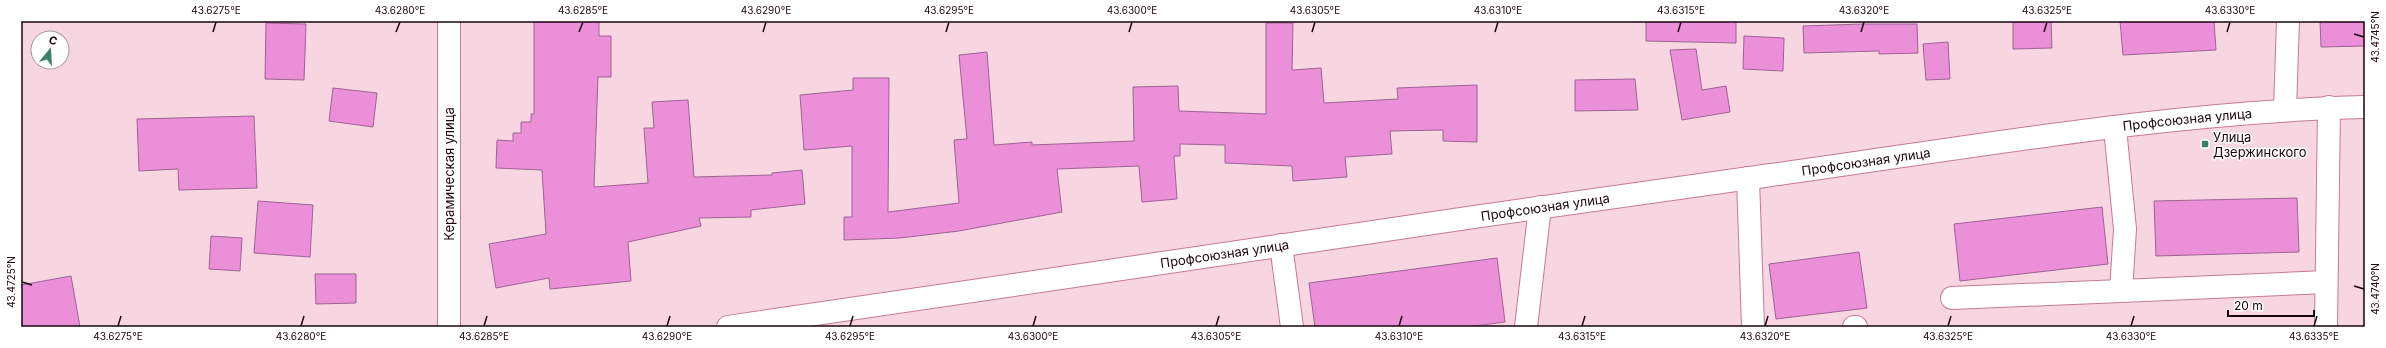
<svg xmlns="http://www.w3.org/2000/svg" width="2386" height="348" viewBox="0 0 2386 348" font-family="Inter,sans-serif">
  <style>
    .building { fill: #ea8fd8; stroke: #9f6394 }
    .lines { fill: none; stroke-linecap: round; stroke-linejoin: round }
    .minor-casing { stroke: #c57a98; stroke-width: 24 }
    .minor { stroke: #fff; stroke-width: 22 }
    .ticks { fill: none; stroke: #1b030e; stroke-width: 1.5 }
    .poi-dot { fill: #3e7f6e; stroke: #fff; stroke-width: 1.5 }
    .labels { text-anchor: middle; stroke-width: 3; stroke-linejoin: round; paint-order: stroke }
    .street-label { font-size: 13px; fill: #1b030e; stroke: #fff }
    .poi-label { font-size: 13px; fill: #1b030e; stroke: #fff; text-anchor: start }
    .neatline { fill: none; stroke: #1b030e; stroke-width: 1.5 }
    .ticks-label { font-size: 10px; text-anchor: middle; fill: #1b030e }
  </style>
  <rect width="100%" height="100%" fill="#f7d5e1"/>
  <!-- building -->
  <path class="building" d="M534,21h65v15h12v41h-13l-4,110 54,-4 -4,-55h10l-2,-26 36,-2 6,77 78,-2v-2l30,-3 3,34 -54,6v7l-52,1 2,8 -73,16 3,39 -81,8 -1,-11 -53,10 -7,-44 57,-10 -4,-64 -46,-2 1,-28 16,1v-8h8v-11h10v-8h3z
    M1646,21h90v22l-90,-2z
    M2013,21h38l1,27 -39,1z
    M2120,21h94l2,29 -93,5z
    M2320,21h45v25l-44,1z
    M266,23l40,1 -2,56 -39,-1z
    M1266,23h27l-1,47 29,-2 3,35 74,-4 -1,-11 80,-3v57l-34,-1v-11l-53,1 2,23 -47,3 2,20 -54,4 -1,-15 -67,-3v-18l-45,-1v12h-6l3,43 -35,3 -3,-36 -82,3 5,43 -103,19 -59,7 -56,2v-23h8v-71l-48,4 -4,-55 53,-5v-12h36l-1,134 71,-9 -5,-63 13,-1 -8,-84 28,-3 7,93 38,-3v3l102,-4 -1,-54 45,-1 1,25 87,3z
    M1862,24h55l1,29 -39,1v-3l-75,2 -1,-27z
    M1744,36l40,2 -1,33 -40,-2z
    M1948,42l2,37 -24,1 -3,-36z
    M1696,49l6,41 24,-4 4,26 -48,8 -12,-70z
    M1635,79l3,31 -63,1v-31z
    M333,88l44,5 -4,34 -44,-6z
    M254,116l3,72 -78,2 -1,-21 -39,2 -2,-52z
    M2297,198l2,54 -143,4 -2,-55z
    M258,201l55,4 -3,52 -56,-4z
    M2102,207l6,57 -148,17 -6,-57z
    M211,236l31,2 -2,33 -31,-2z
    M1859,252l8,56 -91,11 -7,-55z
    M1497,258l8,64 -38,5h-152l-6,-44z
    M315,274h41v29l-40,1z
    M71,276l9,51h-59v-42z"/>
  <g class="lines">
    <!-- minor casing -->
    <g class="minor-casing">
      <g id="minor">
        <path d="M449,21v306"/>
        <path d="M2285,109l3,-88"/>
        <path d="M2115,128l10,101 -4,62 205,-9"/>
        <path d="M1748,178l5,149"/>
        <path d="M1281,245l11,82"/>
        <path d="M1952,298l169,-7"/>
        <path id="s1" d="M728,327c348,-51 695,-104 1043,-152 197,-27 395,-63 594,-68"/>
        <path d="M1526,327l14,-120"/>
        <path d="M1854,327h2"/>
        <path d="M2326,327l3,-220"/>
      </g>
    </g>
    <!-- minor -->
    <use href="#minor" class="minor"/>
  </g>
  <!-- ticks -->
  <path class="ticks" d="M213,32l3,-10M396,32l4,-10M579,32l4,-10M763,32l3,-10M946,32l3,-10M1129,32l3,-10M1312,32l3,-10M1495,32l3,-10M1678,32l3,-10M1861,32l3,-10M2044,32l3,-10M2227,32l3,-10M2354,34l10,3M22,282l10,3M2354,286l10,3M118,326l3,-10M301,326l3,-10M484,326l3,-10M667,326l3,-10M850,326l3,-10M1033,326l3,-10M1216,326l3,-10M1399,326l3,-10M1582,326l3,-10M1765,326l3,-10M1948,326l3,-10M2131,326l3,-10M2314,326l3,-10"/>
  <!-- markers -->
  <rect class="poi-dot" x="2201" y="140" width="8" height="8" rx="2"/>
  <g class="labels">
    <!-- street labels -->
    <g class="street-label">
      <text dy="5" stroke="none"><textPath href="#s1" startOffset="1474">Профсоюзная улица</textPath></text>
      <text dy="5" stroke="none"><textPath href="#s1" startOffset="1150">Профсоюзная улица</textPath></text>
      <text transform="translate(449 174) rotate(-90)" y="5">Керамическая улица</text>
      <text dy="5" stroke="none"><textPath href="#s1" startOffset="826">Профсоюзная улица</textPath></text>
      <text dy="5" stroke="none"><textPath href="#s1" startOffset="502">Профсоюзная улица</textPath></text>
    </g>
    <!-- poi labels -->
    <g class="poi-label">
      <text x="2213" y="142">Улица<tspan x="2213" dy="15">Дзержинского</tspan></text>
    </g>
  </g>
  <!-- border -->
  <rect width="2386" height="348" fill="none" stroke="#ffffff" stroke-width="44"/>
  <!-- north arrow -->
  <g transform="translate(50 50) rotate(18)"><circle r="19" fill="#ffffff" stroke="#a49a9f"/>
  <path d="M0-3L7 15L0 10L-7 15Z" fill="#3e7f6e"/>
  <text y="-6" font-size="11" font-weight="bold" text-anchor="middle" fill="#1b030e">С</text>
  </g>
  <!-- scale -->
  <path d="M2228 310v6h86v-6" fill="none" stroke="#1b030e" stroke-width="2"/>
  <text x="2234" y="310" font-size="12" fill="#1b030e" stroke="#ffffff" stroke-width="3" paint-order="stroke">20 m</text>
  <rect x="22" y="22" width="2342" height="304" class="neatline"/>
  <g class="ticks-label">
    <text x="216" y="14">43.6275°E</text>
    <text x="400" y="14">43.6280°E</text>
    <text x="583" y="14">43.6285°E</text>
    <text x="766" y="14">43.6290°E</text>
    <text x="949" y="14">43.6295°E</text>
    <text x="1132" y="14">43.6300°E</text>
    <text x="1315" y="14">43.6305°E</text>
    <text x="1498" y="14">43.6310°E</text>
    <text x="1681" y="14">43.6315°E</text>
    <text x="1864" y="14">43.6320°E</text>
    <text x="2047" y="14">43.6325°E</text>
    <text x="2230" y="14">43.6330°E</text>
    <text transform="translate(2375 37) rotate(-90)" y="4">43.4745°N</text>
    <text transform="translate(11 282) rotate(-90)" y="4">43.4725°N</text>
    <text transform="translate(2375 289) rotate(-90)" y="4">43.4740°N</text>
    <text x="118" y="340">43.6275°E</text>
    <text x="301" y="340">43.6280°E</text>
    <text x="484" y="340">43.6285°E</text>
    <text x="667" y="340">43.6290°E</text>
    <text x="850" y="340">43.6295°E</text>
    <text x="1033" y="340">43.6300°E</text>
    <text x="1216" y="340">43.6305°E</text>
    <text x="1399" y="340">43.6310°E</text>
    <text x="1582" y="340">43.6315°E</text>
    <text x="1765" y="340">43.6320°E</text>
    <text x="1948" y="340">43.6325°E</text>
    <text x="2131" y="340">43.6330°E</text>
    <text x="2314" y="340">43.6335°E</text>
  </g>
</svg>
